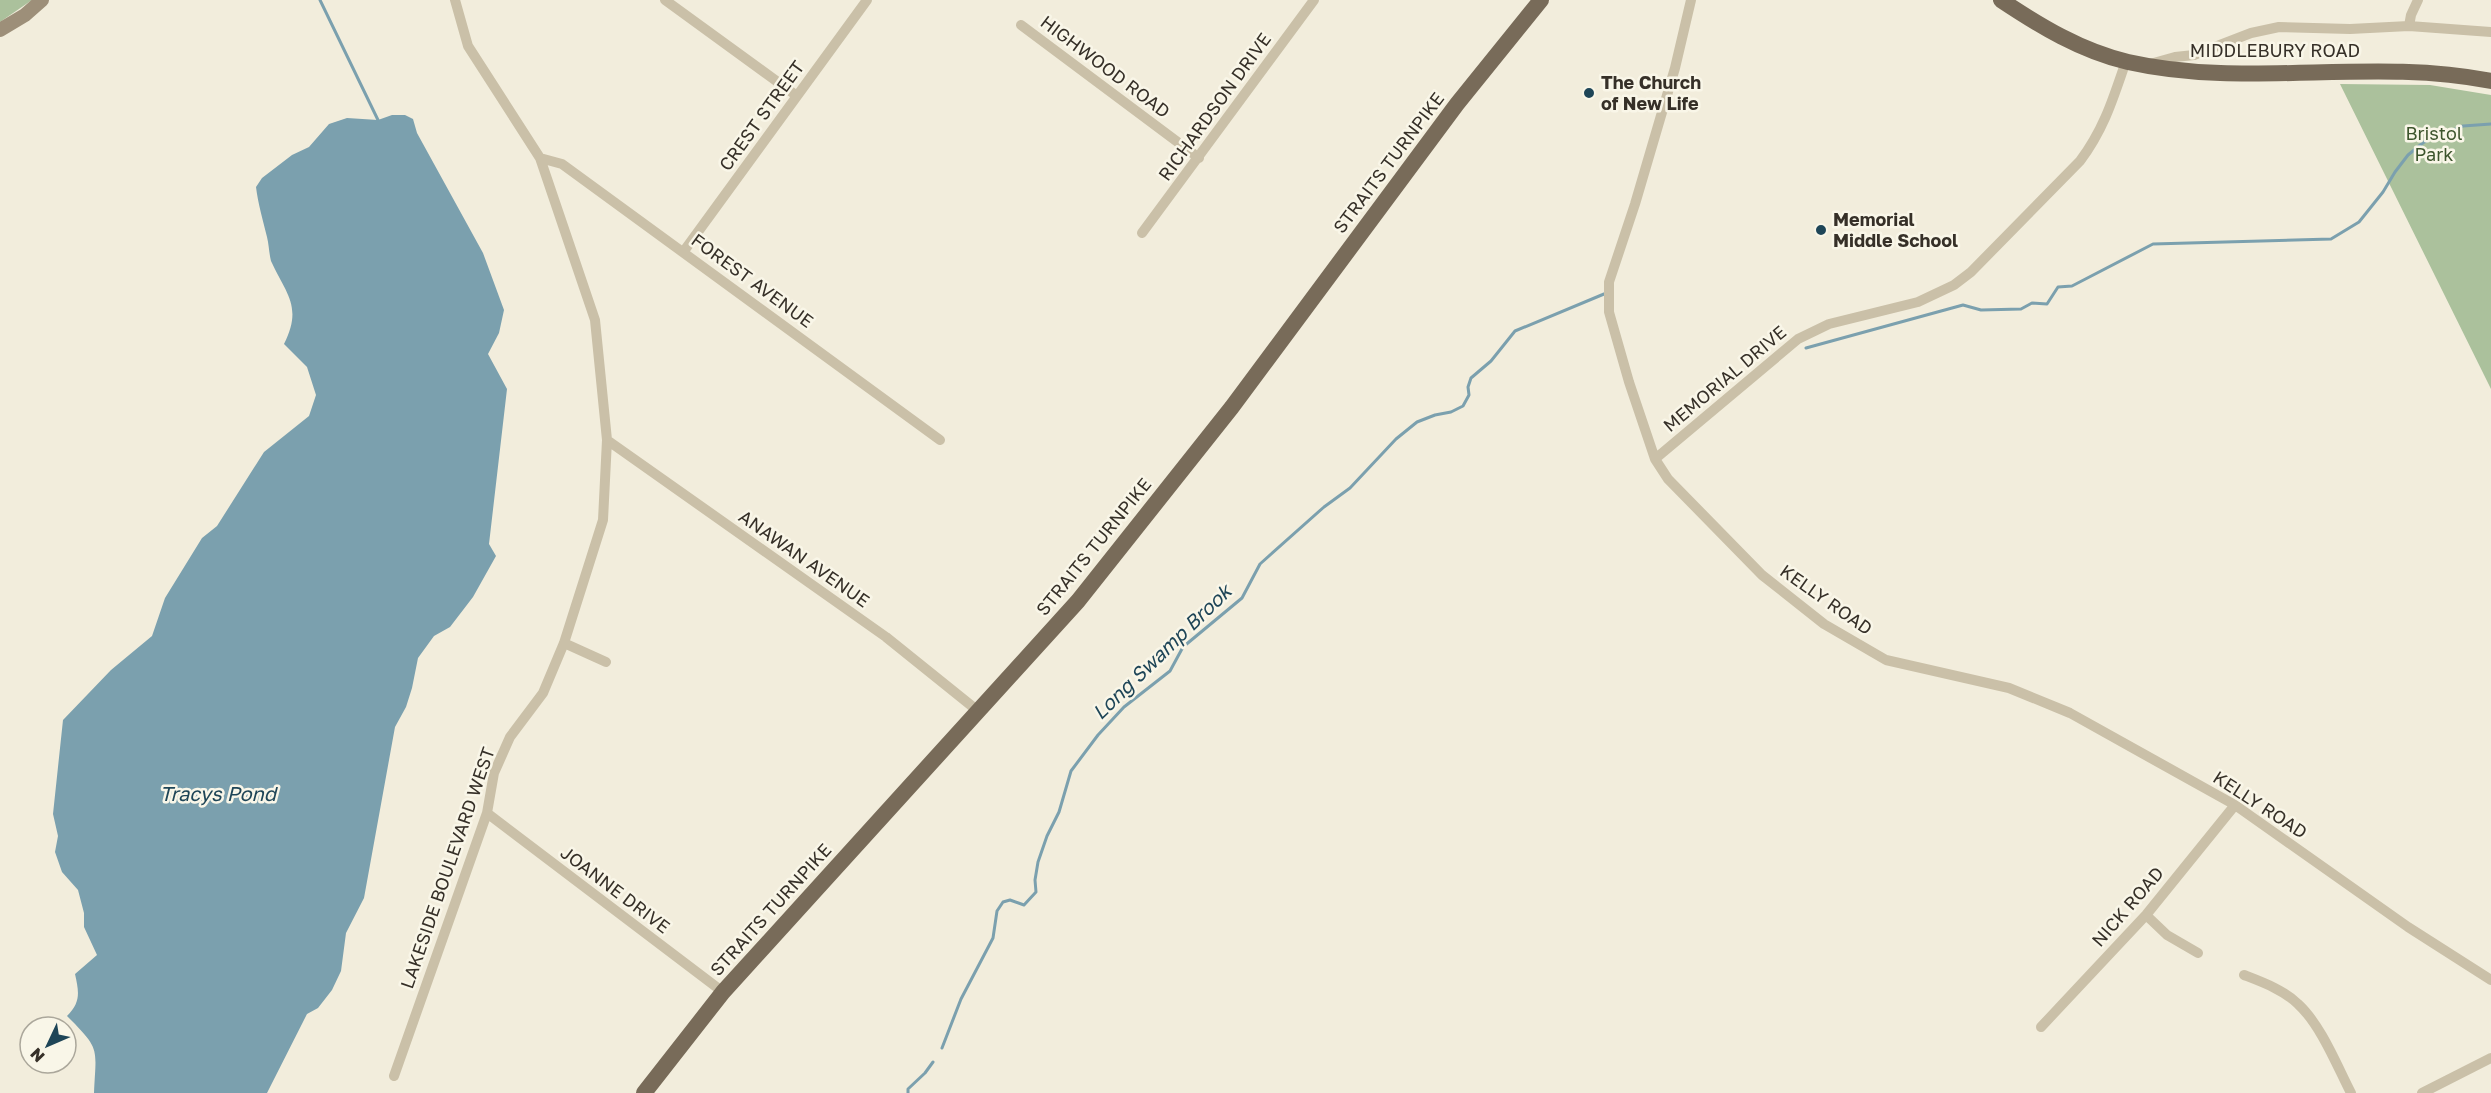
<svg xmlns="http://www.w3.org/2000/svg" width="2491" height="1093" viewBox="0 0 2491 1093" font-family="'Golos Text',sans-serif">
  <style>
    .green { fill: #abc19c }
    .water { fill: #7ba0ae }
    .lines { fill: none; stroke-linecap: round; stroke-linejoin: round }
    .stream { stroke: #7ba0ae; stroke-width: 3 }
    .street { stroke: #cac0a8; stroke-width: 10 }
    .secondary { stroke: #9d8f79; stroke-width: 14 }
    .primary { stroke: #786b59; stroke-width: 16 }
    .poi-dot { fill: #1e4557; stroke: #f9f6e8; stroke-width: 2 }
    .labels { text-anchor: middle; stroke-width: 5; stroke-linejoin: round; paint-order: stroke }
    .street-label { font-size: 18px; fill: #363028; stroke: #f9f6e8 }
    .poi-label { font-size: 18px; font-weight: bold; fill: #363028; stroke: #f9f6e8; text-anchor: start }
    .park-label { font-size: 18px; fill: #3c542c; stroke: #f9f6e8 }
    .water-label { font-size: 20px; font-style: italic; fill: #1e4557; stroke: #f9f6e8 }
  </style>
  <rect width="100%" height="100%" fill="#f2eddc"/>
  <!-- green -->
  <path class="green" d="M0,0h32l-32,22z
    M2340,84l90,1 61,10v294z"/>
  <!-- water -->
  <path class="water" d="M392,115h13l8,4 4,14 66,120 21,57 -5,23 -11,21 19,35 -18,155 7,12 -23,41 -23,30 -16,9 -16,22 -6,30 -6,19 -11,20 -31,171 -18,35 -5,38 -9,19 -14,18 -11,6 -40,79h-173c2,-46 7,-43 -27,-77 14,-14 12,-24 8,-42l22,-19 -13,-28v-14l-6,-23 -16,-18 -7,-20 3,-16 -5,-22 10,-94 48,-50 41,-34 13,-38 37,-60 15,-12 47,-74 45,-36 7,-21 -9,-28 -23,-23c19,-38 2,-50 -13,-83 -2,-8 -2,-16 -4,-24 -4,-17 -9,-33 -11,-50l6,-9 30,-23 17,-8 20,-23 18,-6 31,2z"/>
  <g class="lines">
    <!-- stream -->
    <path class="stream" d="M320,0l58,120
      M1806,348l157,-43 18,5 40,-1 11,-6 15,1 11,-17 14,-1 81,-42 178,-5 28,-17 24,-30 12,-20 13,-17 16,-13 39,-16 28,-2
      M942,1048l19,-49 32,-61 4,-27 6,-9 7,-2 14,5 12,-13 -1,-12 3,-18 9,-26 12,-24 12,-41 27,-36 26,-28 46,-36 13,-24 59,-49 18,-34 64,-57 26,-19 46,-49 21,-17 18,-7 16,-3 12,-6 6,-11 -1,-8 3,-9 20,-17 24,-30 89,-37
      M908,1093v-4l17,-16 8,-11"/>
    <!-- street -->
    <path class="street" d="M665,0l132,96
      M1691,0l-16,68 -40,136 -26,78v30l20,70 26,77 13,20 94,96 62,49 62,36 123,28 61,25 165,92 173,122 83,53
      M1021,25l178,133
      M2409,26l2,-11 7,-15
      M2150,64l25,-7 19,-2 57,-22 28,-6 71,2 59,-3 82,6
      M540,158l22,6 378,276
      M1142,233l172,-233
      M684,251l183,-251
      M607,440l279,197 92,74
      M1655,459l143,-120 31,-15 89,-22 36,-17 17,-13 109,-111c24,-32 33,-62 46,-100
      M564,643l42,19
      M487,813l236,179
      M2146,915l21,20 31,18
      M2244,975c18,7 40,15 54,29 23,21 39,62 53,89
      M2041,1027l105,-112 89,-110
      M394,1076l93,-263 7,-40 16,-36 33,-44 21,-50 39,-123 4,-80 -12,-120 -55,-162 -72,-112 -13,-46
      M2422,1093l69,-35"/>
    <!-- secondary -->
    <path class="secondary" d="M0,30l25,-15 17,-15"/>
    <!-- primary -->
    <path class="primary" d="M2001,0c39,26 80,51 127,62 119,27 243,-5 363,19
      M644,1093l79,-101 355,-391 154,-194 225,-303 84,-104"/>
  </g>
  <!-- markers -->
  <g class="poi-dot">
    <circle cx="1589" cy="93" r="6"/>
    <circle cx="1821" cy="230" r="6"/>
  </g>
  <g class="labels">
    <!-- street labels -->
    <g class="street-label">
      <text x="2275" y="57">MIDDLEBURY ROAD</text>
      <text transform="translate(1105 67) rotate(37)" y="6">HIGHWOOD ROAD</text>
      <text transform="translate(1215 107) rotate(-54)" y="6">RICHARDSON DRIVE</text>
      <text transform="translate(762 116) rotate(-54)" y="6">CREST STREET</text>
      <text transform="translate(1389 163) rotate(-53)" y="6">STRAITS TURNPIKE</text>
      <text transform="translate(752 281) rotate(36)" y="6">FOREST AVENUE</text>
      <text transform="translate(1725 379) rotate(-40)" y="6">MEMORIAL DRIVE</text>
      <text transform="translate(1094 547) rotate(-51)" y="6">STRAITS TURNPIKE</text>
      <text transform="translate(804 559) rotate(35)" y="6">ANAWAN AVENUE</text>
      <text transform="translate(1826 600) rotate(35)" y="6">KELLY ROAD</text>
      <text transform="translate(2260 805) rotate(33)" y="6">KELLY ROAD</text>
      <text transform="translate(448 868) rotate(-71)" y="6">LAKESIDE BOULEVARD WEST</text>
      <text transform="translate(615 890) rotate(37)" y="6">JOANNE DRIVE</text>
      <text transform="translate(2128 907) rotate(-49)" y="6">NICK ROAD</text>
      <text transform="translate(771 910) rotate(-48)" y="6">STRAITS TURNPIKE</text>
    </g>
    <!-- poi labels -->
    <g class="poi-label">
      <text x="1601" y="89">The Church<tspan x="1601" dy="21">of New Life</tspan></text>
      <text x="1833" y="226">Memorial<tspan x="1833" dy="21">Middle School</tspan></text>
    </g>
    <!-- park labels -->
    <g class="park-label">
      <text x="2434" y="140">Bristol<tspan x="2434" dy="21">Park</tspan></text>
    </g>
    <!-- water labels -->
    <g class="water-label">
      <text transform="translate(1162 652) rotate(-44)" y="7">Long Swamp Brook</text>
      <text x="218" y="801">Tracys Pond</text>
    </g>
  </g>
  <!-- north arrow -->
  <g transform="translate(48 1045) rotate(226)"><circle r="28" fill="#f9f6e8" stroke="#aba79b" stroke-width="1.5"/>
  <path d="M0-4.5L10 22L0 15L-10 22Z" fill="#1e4557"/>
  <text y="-9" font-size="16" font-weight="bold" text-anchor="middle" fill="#363028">N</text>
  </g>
</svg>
